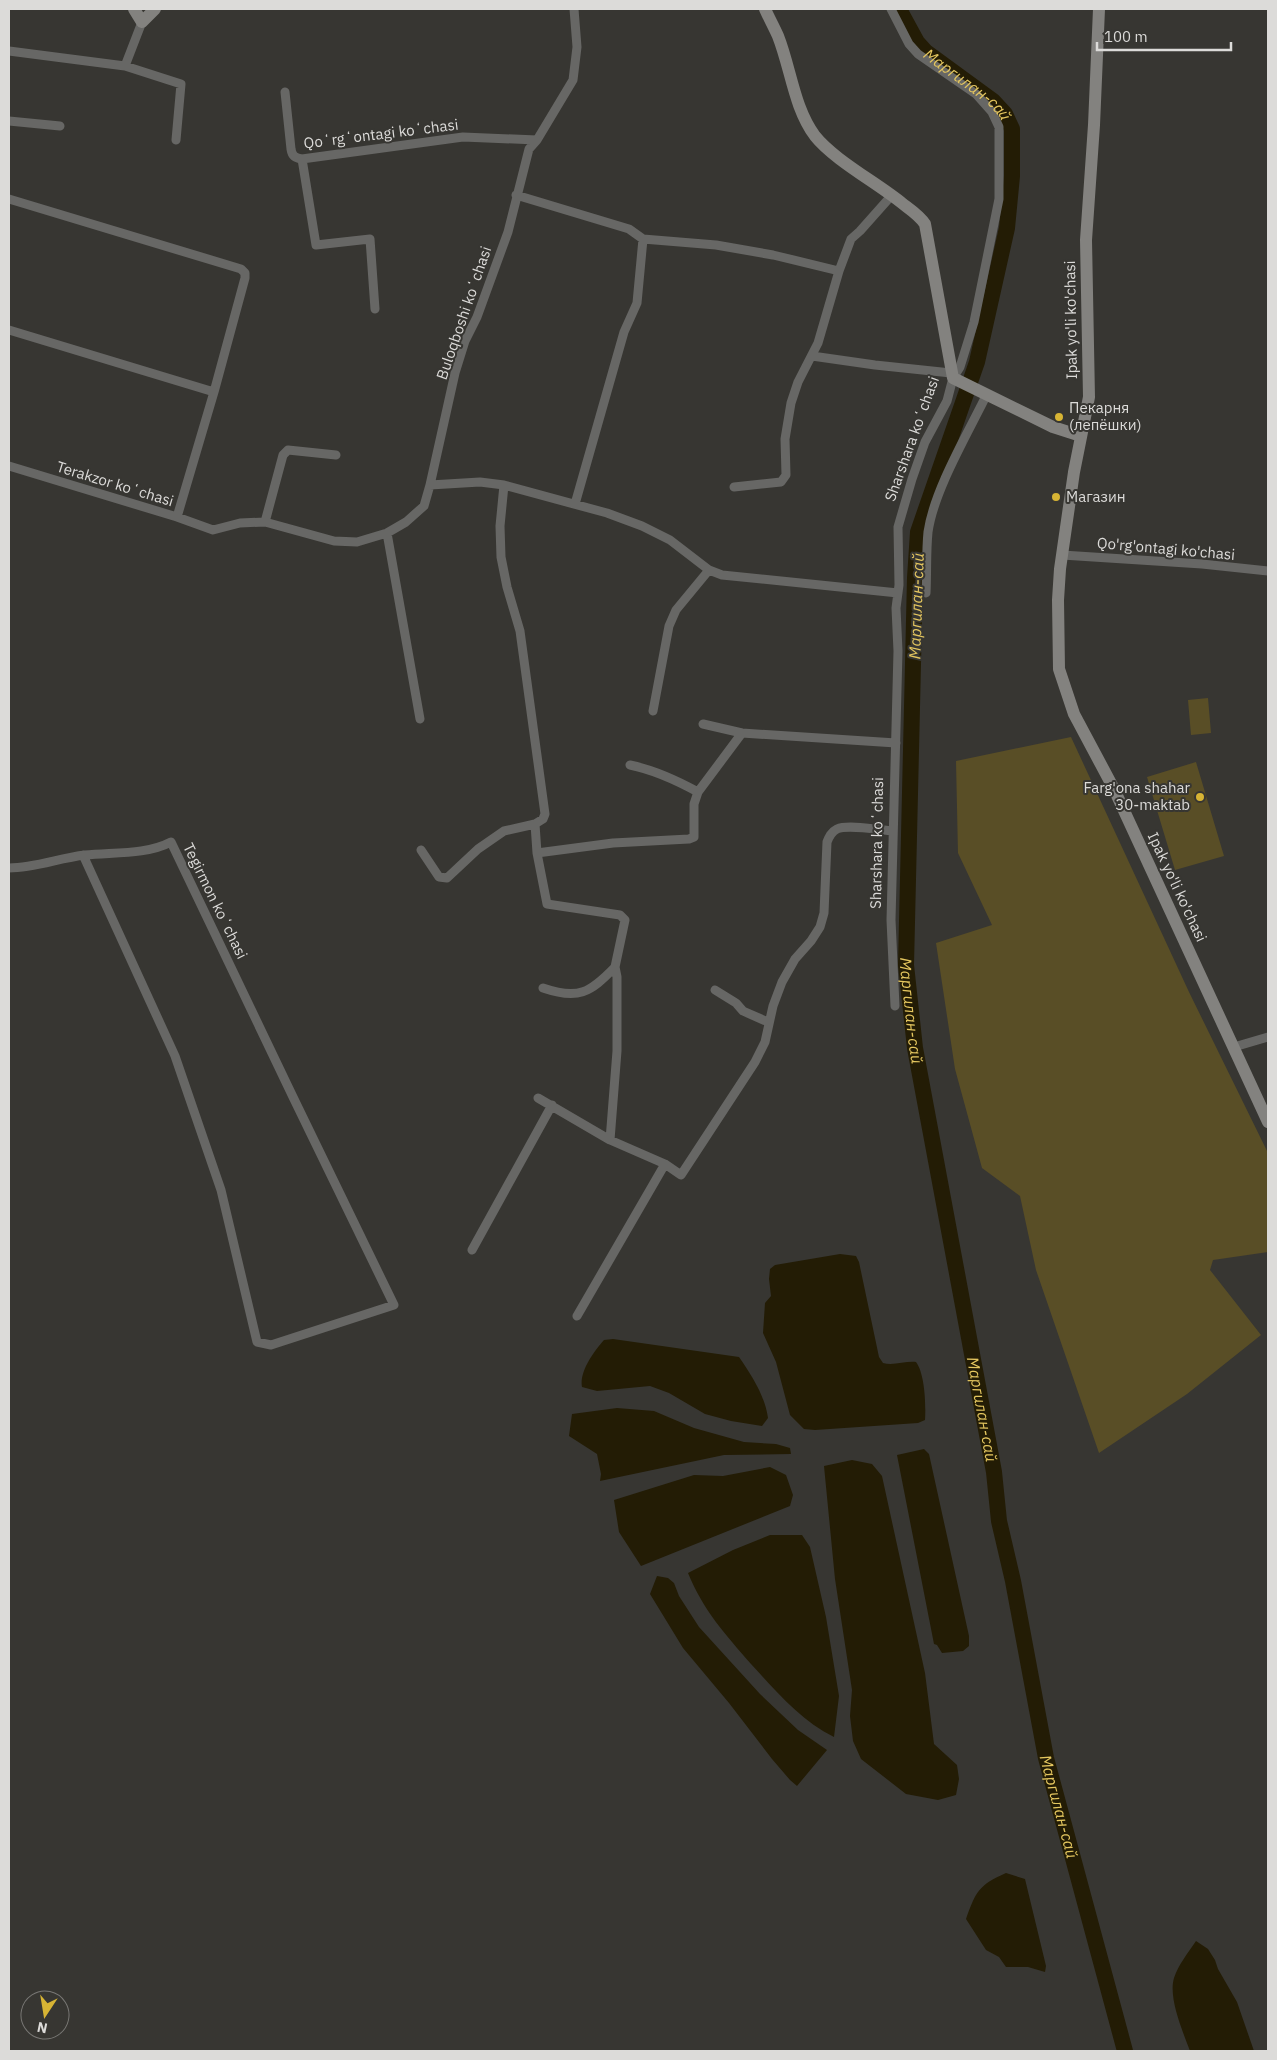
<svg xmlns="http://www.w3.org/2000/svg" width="1277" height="2060" viewBox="0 0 1277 2060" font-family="'IBM Plex Sans',sans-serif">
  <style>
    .green { fill: #594e26 }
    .water { fill: #231c05 }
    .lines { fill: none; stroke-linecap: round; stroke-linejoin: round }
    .river { stroke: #231c05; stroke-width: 16 }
    .street { stroke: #676765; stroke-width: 9 }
    .secondary { stroke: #83827f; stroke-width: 12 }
    .poi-dot { fill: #d7b434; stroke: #373632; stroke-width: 2 }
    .labels { text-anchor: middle; stroke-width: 4; stroke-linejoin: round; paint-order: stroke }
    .street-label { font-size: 15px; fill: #dcdbd9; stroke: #373632 }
    .poi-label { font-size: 15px; fill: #dcdbd9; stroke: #373632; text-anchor: start }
    .water-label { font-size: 16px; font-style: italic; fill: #e4c65f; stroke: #373632 }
  </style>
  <rect width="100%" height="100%" fill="#373632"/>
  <!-- green -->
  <path class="green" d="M1208,698l3,35 -20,2 -3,-35z
    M1071,737l118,255 79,161v99l-55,8 -3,10 51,65 -74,59 -88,59 -63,-183 -16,-74 -38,-28 -27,-99 -19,-126 56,-18 -34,-72 -2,-92z
    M1196,762l28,94 -49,14 -28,-93z"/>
  <!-- water -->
  <path class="water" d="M840,1254l16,2 3,6 20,95 4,6c10,3 22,-2 33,-1 9,12 10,43 9,58l-7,3 -103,7 -11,-1 -14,-14 -14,-53 -13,-29 2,-30 6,-7 -2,-17 1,-10 5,-4z
    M613,1339l126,18c13,19 26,39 29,61l-6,8 -31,-5 -26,-7 -36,-21 -19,-7 -53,5 -15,-4c-3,-15 12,-36 22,-47z
    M617,1408l37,3 40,17 50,14 32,2 14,4 1,6 -67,1 -124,26 1,-7 -4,-20 -28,-18 3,-22z
    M924,1449l5,5 40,182v10l-6,5 -21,2 -5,-8 -3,-1 -37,-189z
    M852,1460l20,4 10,12 43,197 9,71 23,21 2,14 -3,16 -18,5 -32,-6 -45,-35 -8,-18 -3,-25 2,-26 -17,-111 -11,-113z
    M770,1467l16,8 7,20 -3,11 -149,60 -22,-34 -5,-32 80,-25 29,1z
    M770,1535h32l8,12 16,70 13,79 -5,41c-34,-17 -58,-46 -83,-73 -26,-30 -48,-54 -63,-91l45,-23z
    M657,1576l11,2 6,5 5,13 20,31 61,67 38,36 29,20 -30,36 -7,-6 -18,-21 -43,-56 -46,-55 -33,-54z
    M1006,1873l19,6 21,87 -1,6 -17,-5h-22l-7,-10 -13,-7 -20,-31c10,-28 13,-34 40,-46z
    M1196,1941l12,8 7,11 3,9 19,33 17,49h-64c-7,-19 -22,-53 -16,-73 4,-13 14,-25 22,-37z"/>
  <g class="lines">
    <!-- river -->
    <path class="river" id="s1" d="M899,9l18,33 9,10 67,49 12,13 7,15v47l-5,52 -30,134 -59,170 -3,46 -9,387 9,83 79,424 5,49 14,60 33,177 79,293"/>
    <!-- street -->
    <path class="street" d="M891,9l18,35 9,10 58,40 16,18 7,15v72l-25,123 -14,45 -7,11 -6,23 -22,41 -13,37 -14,48 1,58 -3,23 2,43 -7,269 4,86
      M9,51l116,15 17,-44
      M125,66l56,18 -5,56
      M285,92l6,57c1,7 4,9 11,10l161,-22 74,3
      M9,121l51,5
      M302,159l14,86 54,-6 5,70
      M516,195l113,34 14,10 73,6 57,10 66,16
      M9,199l232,70 4,4v5l-31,114 -37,125
      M9,330l205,62
      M812,356l63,9 76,8
      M9,466l168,51 36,13 27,-7 25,-1 69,19 23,1 30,-9 19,-11 18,-16 6,-21 25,-112 10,-32 12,-24 31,-85 21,-83 8,-9 36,-60 4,-33 -3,-38
      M430,485l50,-3 24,3 103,28 35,13 28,14 39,30 13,5 176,18
      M504,485l-4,41 1,31 6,30 13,44 25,183 -2,5 -8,5 2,29 10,51 73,11 5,5 -10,47 2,10v74l-7,89
      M734,487l47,-5 5,-7 -1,-36 6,-36 7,-21 20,-39 21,-72 12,-32 9,-8 32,-36
      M575,504l49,-172 13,-29 6,-64
      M265,522l18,-67 5,-5 48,5
      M387,533l33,186
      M1062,555l140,9 66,7
      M926,593c1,-20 0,-41 2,-61 6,-42 40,-99 59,-138
      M653,711l16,-85 7,-16 33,-40
      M703,724l39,9 154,10
      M630,765c25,5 46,15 68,27
      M421,850l18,27 8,1 31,-29 26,-18 31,-7
      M537,853l76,-10 76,-4 5,-2v-33l4,-12 44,-59
      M9,868c26,0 50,-10 76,-13 28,-3 61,0 86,-13l122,255 101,208 -123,40 -14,-3 -36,-152 -46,-134 -92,-201
      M543,988c35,12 47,5 72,-21
      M715,990l21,13 7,8 25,11
      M1234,1047l34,-10
      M538,1098l72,42 55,24 16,11 74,-113 10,-20 8,-36 9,-24 13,-23 16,-18 9,-14 4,-14 3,-71c2,-5 4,-10 10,-13 11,-5 42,1 56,2
      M472,1250l80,-145
      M577,1316l88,-152"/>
    <!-- secondary -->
    <path class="secondary" d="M134,9l8,13 13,-13
      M765,9c4,9 9,18 13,27 13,33 16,72 37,100 19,24 64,48 88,68 8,6 17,12 22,20l28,154 100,49 28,9
      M1099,9l-5,116 -8,115 3,157 -15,75 -14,97 -2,31 1,69 15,45 40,75 154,333"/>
  </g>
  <!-- markers -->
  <g class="poi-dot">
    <circle cx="1059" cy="417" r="5"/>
    <circle cx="1056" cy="497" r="5"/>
    <circle cx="1200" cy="797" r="5"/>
  </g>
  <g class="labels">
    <!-- street labels -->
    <g class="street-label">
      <text transform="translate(381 134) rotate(-7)" y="5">Qoʻrgʻontagi koʻchasi</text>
      <text transform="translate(464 313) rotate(-71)" y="5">Buloqboshi koʻchasi</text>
      <text transform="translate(1071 320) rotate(-91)" y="5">Ipak yo'li ko'chasi</text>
      <text transform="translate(912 439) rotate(-70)" y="5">Sharshara koʻchasi</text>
      <text transform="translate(115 484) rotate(17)" y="5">Terakzor koʻchasi</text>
      <text transform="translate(1166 549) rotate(5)" y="5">Qo'rg'ontagi ko'chasi</text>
      <text transform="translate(877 843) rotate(-89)" y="5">Sharshara koʻchasi</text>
      <text transform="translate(1177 887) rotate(65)" y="5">Ipak yo'li ko'chasi</text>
      <text transform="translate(215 901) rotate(64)" y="5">Tegirmon koʻchasi</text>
    </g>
    <!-- poi labels -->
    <g class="poi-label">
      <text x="1069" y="413">Пекарня<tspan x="1069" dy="17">(лепёшки)</tspan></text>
      <text x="1066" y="502">Магазин</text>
      <text x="1190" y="793" text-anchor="end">Farg'ona shahar<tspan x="1190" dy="17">30-maktab</tspan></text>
    </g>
    <!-- water labels -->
    <g class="water-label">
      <text dy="6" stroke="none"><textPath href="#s1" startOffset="104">Маргилан-сай</textPath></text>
      <text transform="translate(916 606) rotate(-88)" y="6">Маргилан-сай</text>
      <text dy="6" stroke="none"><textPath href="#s1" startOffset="1064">Маргилан-сай</textPath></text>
      <text dy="6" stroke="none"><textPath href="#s1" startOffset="1469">Маргилан-сай</textPath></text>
      <text dy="6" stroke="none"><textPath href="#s1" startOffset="1874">Маргилан-сай</textPath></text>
    </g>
  </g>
  <!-- border -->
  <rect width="1277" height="2060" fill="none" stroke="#dcdbd9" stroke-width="20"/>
  <!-- north arrow -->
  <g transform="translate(45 2015) rotate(192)"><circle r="24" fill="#373632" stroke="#797875"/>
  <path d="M0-4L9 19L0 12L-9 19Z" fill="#d7b434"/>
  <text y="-8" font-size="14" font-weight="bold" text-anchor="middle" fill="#dcdbd9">N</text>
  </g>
  <!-- scale -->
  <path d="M1097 42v8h134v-8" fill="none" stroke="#dcdbd9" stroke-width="2.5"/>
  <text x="1104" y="42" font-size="15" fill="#dcdbd9" stroke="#373632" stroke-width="4" paint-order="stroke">100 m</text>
</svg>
